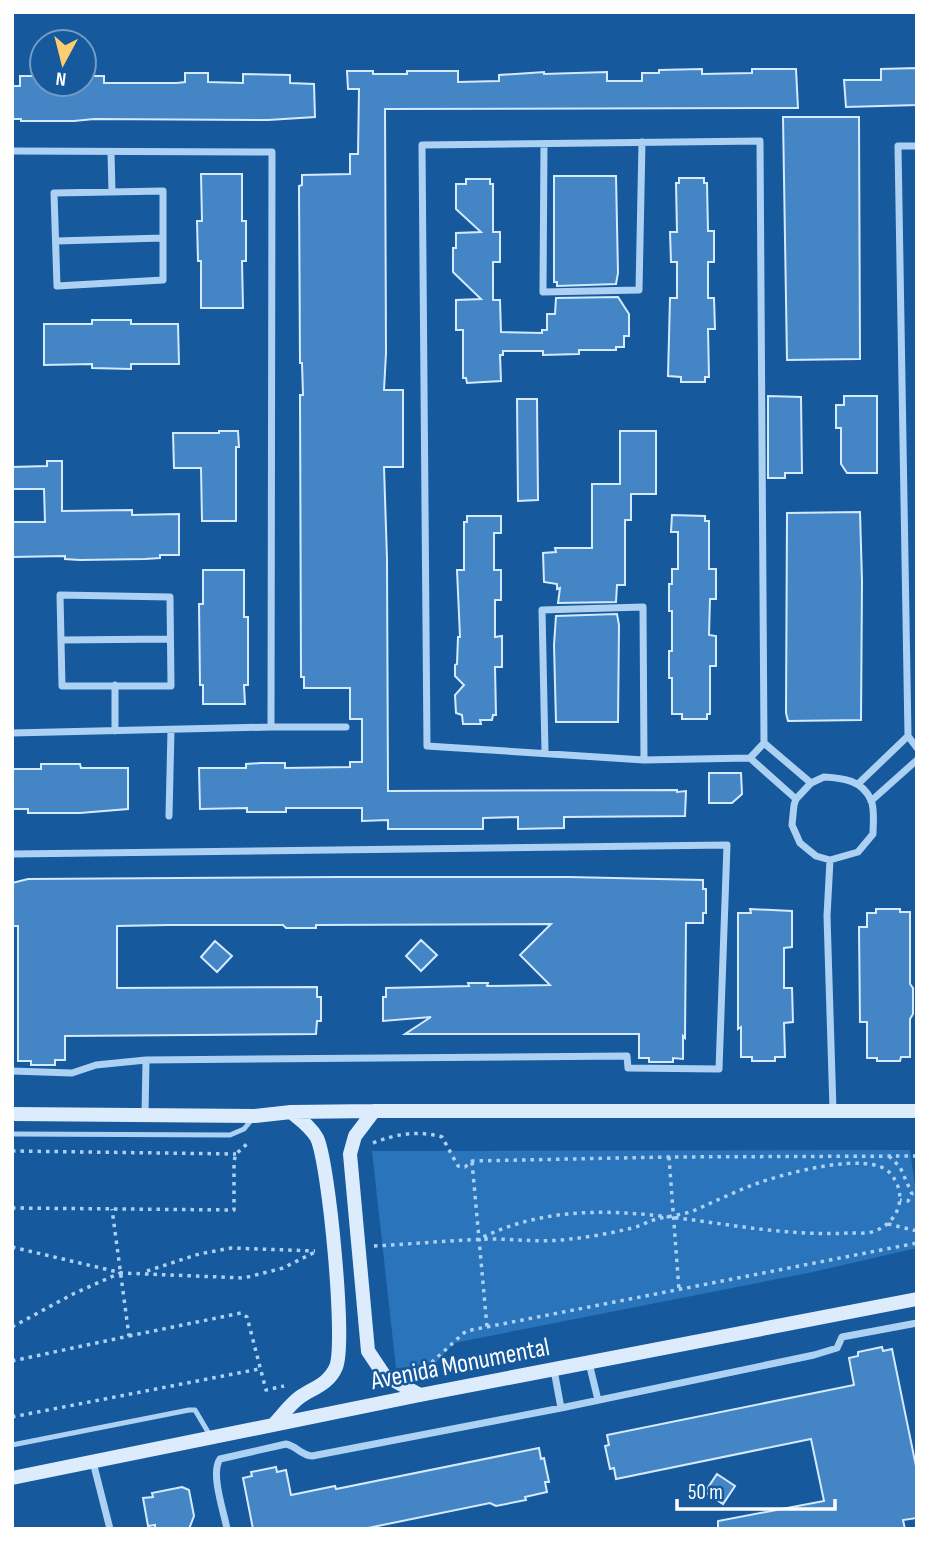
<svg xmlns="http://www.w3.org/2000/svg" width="929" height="1541" viewBox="0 0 929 1541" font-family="'Sofia Sans Condensed',sans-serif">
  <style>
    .green { fill: #2974bb }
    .building { fill: #4385c5; stroke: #d5eafd; stroke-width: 2 }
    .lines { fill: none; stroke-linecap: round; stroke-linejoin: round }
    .path { stroke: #add1f3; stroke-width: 3.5; stroke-dasharray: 3.5 5; stroke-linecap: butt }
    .lane { stroke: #add1f3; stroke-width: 5 }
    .street { stroke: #add1f3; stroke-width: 7 }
    .secondary { stroke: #dcecfd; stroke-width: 14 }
    .labels { text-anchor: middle; stroke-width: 5; stroke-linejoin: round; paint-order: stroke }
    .street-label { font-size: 26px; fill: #fff; stroke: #16599d }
  </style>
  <rect width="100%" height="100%" fill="#16599d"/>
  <!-- green -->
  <path class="green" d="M910,1150l7,51v47l-104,24 -359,71 -22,24 -36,1 -24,-217z"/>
  <!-- building -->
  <path class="building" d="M917,68v37l-71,2 -2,-27h37v-11z
    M702,69v5l50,-1v-4h44l2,39 -413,1 1,244 -2,37h19v77h-19l3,92 1,232 289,-1v2l9,-1 -1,25 -121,1v11l-46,1v-12l-35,1v11h-95v-9l-26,1v-13h-76v4h-39v-4l-47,1 -1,-41h47v-4l15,-1h24v5l65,-1v-5h12v-43h-12v-31h-46v-11h-3l-1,-282h3l-1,-32h-2l-1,-177 3,-1v-10l48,-1v-20h8l1,-65h-11l-1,-18h26v3h34v-3h51v11l41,-1v-6l45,-3v2l63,-2v9h35v-8h17v-3z
    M185,73h23v9l35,1v-9l47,1v8l24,1 1,33 -47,3 -174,-1 -20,2h-53v-2h-9v-33h8v-10h22v8h42v-8h20v7h73l8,-1z
    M783,117h76l1,242 -73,1z
    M201,174h41v47h4v40h-4l1,47h-42v-47h-3l-1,-40h5z
    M554,176h62l2,97 -2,11 -59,2v-4h-3z
    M679,178h25v5h3l1,48h6v31h-6v36h6l1,31h-7l1,48h-4v5h-24v-5l-13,-1 2,-78h7v-36h-6l-1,-30h7l-1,-49h3z
    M466,179h24v5h3v48h7v30h-7v38h7l1,32 41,1v-3h5v-16h8l1,-16 62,-1 11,17v22h-5v11h-8v3h-37v4l-36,1v-4h-40v4h-3l1,26 -34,2 -1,-5h-3v-48h-7v-30l25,-1 -28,-27v-24h3v-15l25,-1 -25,-23v-25h10z
    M92,320h39v4h47l1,40h-48v5l-39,-1v-4l-48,1v-41h48z
    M768,396l33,1 1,76h-17v5h-17z
    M844,396h33v77h-30l-6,-9v-36h-5v-23h8z
    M517,399h20l1,101 -20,1z
    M219,431h19l1,16h-3v74h-34l-1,-53h-27l-1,-35h46z
    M620,431h36v63h-25v26h-6v65h-8l-1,17 -58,1 2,-15 -3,1v-5l-13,-2 -1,-29 13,-1 -1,-4h37v-64h28z
    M47,461h15v50l70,-1v5l47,-1v41h-19v3l-15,1 -65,1 -15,-1v-3l-53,1v-35h33l-1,-33h-32v-22l35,-1z
    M860,512l2,69 -1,139 -73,1 -2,-8 1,-200z
    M672,515l33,1v5h4v48h7v30h-6l-1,36 7,1v30h-6v48h-3v5h-25v-5h-10v-36h-3v-27h3v-40h-3v-27h3v-15h6v-37h-7z
    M467,516h34v17h-7v37h7v30h-6v37l7,-1v31h-7l1,48h-3l-1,5h-12l1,4h-18l-1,-9 -6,-2 -1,-18 9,-10 -9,-9v-11l2,-1 1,-27h2l-3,-67h7v-48h3z
    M203,570h41v47h4v68h-4l1,19h-42v-19h-3l-1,-81h4z
    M617,614l2,11 -1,97h-62l-2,-77 2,-29z
    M41,764h39l1,4h47v41l-48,4h-52v-4h-16v-40h29z
    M709,773h32l1,21 -10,9h-23z
    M341,877h228l134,3v9h3v24h-3v10h-17l-1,115 -2,-2v23l-10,-1v4h-24v-4h-10v-24h-234l26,-17 -48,4v-24h3v-9l83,-2 -1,-3h20l-1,3 63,-1 -30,-30 31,-31 -235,1v3h-30l-3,-3h-115l-51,1v62l200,-1v10h4v24h-4l-1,13 -251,2v24h-10v5h-24v-4h-13v-135h-6v-43l16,-4z
    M750,909l42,2v36l-8,1v40h8l1,34 -9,1 1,34h-10v4h-23v-4h-11v-30l-3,2v-116h13z
    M876,909h24v3h10v72l3,4v26l-3,5v38h-9l-1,4h-23v-3h-10v-36h-7l-1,-95h8v-14h9z
    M421,940l16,15 -16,16 -15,-15z
    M215,941l17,15 -15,16 -16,-15z
    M882,1347l1,4 9,-2 25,122v47l-14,2 2,9h-187v-8l106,-20 -13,-62 -195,40 -2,-11 -4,1 -5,-23 4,-1 -2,-10 247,-50 -5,-27 9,-2v-4z
    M539,1448l2,11 3,-1 5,24h-4l2,10 -22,5 1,3 -30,6 -6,-3 -127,26h-110l-10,-51 9,-2 -1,-4 25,-5 1,5 9,-2 5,25 44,-9 1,3z
    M717,1474l18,12 -12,18 -18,-12z
    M182,1487l7,3 5,26 -5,13h-34v-4l-7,1 -5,-28 10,-1 -1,-4z"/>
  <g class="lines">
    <!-- path -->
    <path class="path" d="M373,1143c23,-9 45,-13 69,-6l16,29 7,1 7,-6 197,-4 248,-1
      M12,1151l224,3
      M889,1156l11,11 12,27 -4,7 -8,-1
      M669,1157l10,133
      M472,1162l15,165
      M12,1208l222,2v-49l2,-7 13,-12
      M888,1224l29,7
      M374,1246c39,-2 78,-6 116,-7 27,0 53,4 80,0 20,-2 42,-6 62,-11 9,-2 16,-7 25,-9 12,-3 24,-4 36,-8 23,-10 45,-21 68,-29 26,-9 107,-31 128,-10 19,20 12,49 -14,59 -8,3 -18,2 -26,2 -126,7 -249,-54 -370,6
      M12,1247l110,26 122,5 39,-10 34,-17
      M147,1271l52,-17 32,-6 84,3
      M12,1327l61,-33 47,-21
      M129,1336l112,-23 6,4 19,73 18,-4
      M12,1361l117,-25 -17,-127
      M419,1374l47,-43 451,-88
      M12,1417l247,-48"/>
    <!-- lane -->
    <path class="lane" d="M12,1134l218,1 14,-6 9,-11
      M12,1445l177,-35h6l16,27"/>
    <!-- street -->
    <path class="street" d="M760,141l4,602 -14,15 -106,2 -217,-14 -5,-601z
      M544,144l-1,148 96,-2 3,-148
      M917,146h-19l10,590 9,12
      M12,151l260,1 -1,575 -259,6
      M111,153l1,39
      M163,191v89l-106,6 -3,-93z
      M56,241l107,-3
      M60,595l110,2 1,89h-109z
      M62,640l108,-1
      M115,685v46
      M271,727h75
      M764,743l47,40
      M545,752l-3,-142 101,-3 1,153
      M750,758l46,41
      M824,777c19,1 38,3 47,23 4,9 2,24 2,34l-15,18 -28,8 -14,-4 -16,-13 -8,-18 2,-20 2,-6 15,-16z
      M858,784l50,-48
      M871,801l46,-41
      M169,816l2,-86
      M12,854l715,-9 -8,224 -91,-1 -1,-12 -481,4 -50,5 -24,8 -60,-2
      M830,860l-3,56 6,194
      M145,1115l1,-55
      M589,1363l9,37
      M554,1370l7,38
      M93,1462l17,67
      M227,1529c-3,-17 -17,-56 -7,-70l66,-15c11,2 14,11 26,12l249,-48 253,-53 23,-7 5,-11 75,-14"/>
    <!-- secondary -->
    <path class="secondary" d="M374,1111l-19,25 -5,18 18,197 16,24 36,20
      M12,1114l243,2 36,-4 83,-1h543
      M274,1424c8,-8 16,-20 26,-27 13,-9 29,-13 36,-30 10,-24 -7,-203 -19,-229 -6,-11 -16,-18 -26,-26
      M12,1478l408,-83 497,-96"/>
  </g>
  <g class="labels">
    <!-- street labels -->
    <g class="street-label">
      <text transform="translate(460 1363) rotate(-11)" y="9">Avenida Monumental</text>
    </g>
  </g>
  <!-- border -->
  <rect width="929" height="1541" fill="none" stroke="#ffffff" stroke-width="28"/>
  <!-- north arrow -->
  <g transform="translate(63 63) rotate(187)"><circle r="33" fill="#16599d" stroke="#739bc4" stroke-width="2"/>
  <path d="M0-5L12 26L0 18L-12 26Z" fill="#ffcd6f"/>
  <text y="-10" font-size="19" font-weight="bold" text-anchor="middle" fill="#ffffff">N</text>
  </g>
  <!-- scale -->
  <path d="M677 1499v10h158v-10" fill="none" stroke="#ffffff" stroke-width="3.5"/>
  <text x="688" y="1499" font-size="21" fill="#ffffff" stroke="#16599d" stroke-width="5" paint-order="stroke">50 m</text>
</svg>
